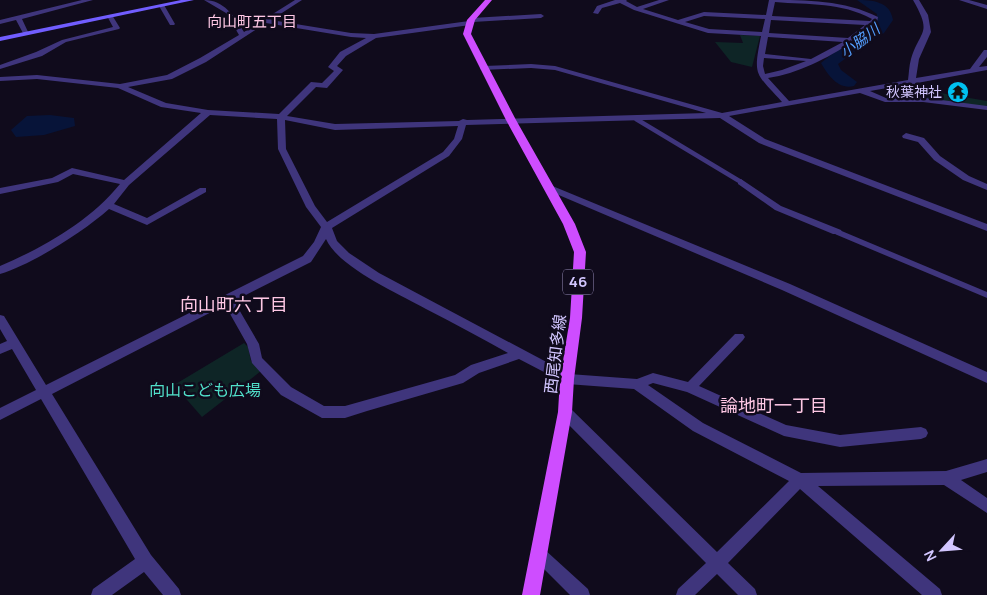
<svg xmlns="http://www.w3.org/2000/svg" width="987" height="595" viewBox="0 0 987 595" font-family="Manrope,'Noto Sans JP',sans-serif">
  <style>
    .green { fill: #0e2526 }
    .water { fill: #071439 }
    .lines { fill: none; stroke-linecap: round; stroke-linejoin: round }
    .river { fill: #071439; fill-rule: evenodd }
    .lane-far1 { stroke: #3f357c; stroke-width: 4.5 }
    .lane { stroke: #3f357c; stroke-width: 5.5 }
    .street { fill: #3f357c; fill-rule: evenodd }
    .secondary { fill: #715dff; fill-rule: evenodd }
    .primary { fill: #ce4dff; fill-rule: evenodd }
    .labels { text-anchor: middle; stroke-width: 5; stroke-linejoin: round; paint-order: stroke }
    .far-poi-label { font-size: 14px; fill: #d2c6ff; stroke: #100b1c; text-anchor: end }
    .far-neighbourhood-label { font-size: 15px; fill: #ffc8e5; stroke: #100b1c }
    .far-water-label { font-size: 15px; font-style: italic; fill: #549fff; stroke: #100b1c }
    .shield { fill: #100b1c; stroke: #988ebb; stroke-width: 1 }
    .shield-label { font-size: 15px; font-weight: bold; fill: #d2c6ff }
    .street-label { font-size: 16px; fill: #d2c6ff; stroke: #100b1c }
    .park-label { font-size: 16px; fill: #51e0ca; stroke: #100b1c }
    .neighbourhood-label { font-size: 18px; fill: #ffc8e5; stroke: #100b1c }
  </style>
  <rect width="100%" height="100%" fill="#100b1c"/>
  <!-- green -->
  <path class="green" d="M740,35l20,1 -8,31 -21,-5 -16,-20 28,1z
    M923,90l64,11v6l-59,-8z
    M244,343l4,4 3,14 10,10 -59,46 -28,-32z"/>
  <!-- water -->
  <path class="water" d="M50,115l24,3 1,8 -31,9 -28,2 -5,-7 16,-14z"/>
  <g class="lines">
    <!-- river -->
    <path class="river" d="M857,0c15,0 33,1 36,20l-9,13 -22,13 -24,18 3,6 16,12 -3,4c-16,4 -26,-11 -33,-23l22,-18 34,-22v-9z"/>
    <!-- lane-far1 -->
    <path class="lane-far1" d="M636,119l105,63"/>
    <!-- lane -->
    <path class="lane" d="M837,232l150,63"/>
    <!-- street -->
    <path class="street" d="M82,0h11l-71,19 7,15 -1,1h-4l-8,-15 -16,4v-4z
      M204,0c20,0 30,16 40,32l51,-32h7l-31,20 80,13 23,1 95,-13 1,-2 2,-1 69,-4 3,2 -3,2 -68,4 -1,2 -2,1 -94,13 -30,18 -9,10 6,4 -16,18 -11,-1 -29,29 48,8 124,-3 4,-2 4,1 239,-7 -151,-43 -24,-2 -50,2 -1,-2 4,-2 47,-2 24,2 167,47 60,-11c-27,-30 -29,-25 -21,-66l-53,-3 -74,-23 -14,-7 -18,5 -4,6 -5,-1 4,-7 18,-6h12l-1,1 11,6 22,-7h10l-26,9 35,11 26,-8 62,3 3,-15c38,0 75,0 109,17l-1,5c-9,6 -16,14 -25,20 -24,16 -55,32 -84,36l21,23 119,-21c1,-7 1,-14 3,-21 9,-30 22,-24 2,-59h6l9,15 3,17 -12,27 -3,19 54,-9 14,-19h3v7l-8,10 8,-1v4l-70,13 9,15 61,8v4l-64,-8h-38l-25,-9 -131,23 36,23 222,85v7l-228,-88 -39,-25 -254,7 -4,14 -13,17 -117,72 5,13 12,12 30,20 190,101 68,5 16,-6 35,9 47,-48h8l2,3 -2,3 -44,46 87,39 54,10 81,-8 5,2 2,4 -2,4 -5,2 -81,8 -56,-11 -97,-44 -34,-9 -5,2 55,38 98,50 145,-2 41,-12v13l-26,8 26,18v15l-43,-28 -126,1 122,103 2,6h-20l-122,-106 -72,74 27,26 2,6h-19l-21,-21 -22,21h-19l2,-6 28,-26 -146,-147 -2,-4 2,-4 5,-2 5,2 147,144 72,-71 -96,-50 -59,-42 -67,-5 -48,-25 -40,14 -16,10 -96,28 -22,7h-23l-41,-23 -29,-32 -5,-19 -22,-39 -173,89 99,161 28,34 2,6h-18l-19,-23 -32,23h-21l2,-6 42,-30 -94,-160 -41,21v-12l36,-18 -24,-41 -12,5v-10l7,-3 -7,-12v-14l4,1 42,69 257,-129 11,-14 7,-15 -15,-20 -28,-58 -1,-30 -67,-4 -81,70 -15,19 33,14 53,-30h6v4l-59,33 -38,-16c-26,23 -76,55 -109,65v-8c44,-19 89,-44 120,-82l-47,-10 -15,8 -58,12v-6l52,-10 20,-10 52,12 77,-67 -40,-6 -43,-19 -81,-9 -37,2v-4l37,-2 83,9 47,-9 33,-17 39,-23 -13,-22zM775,2c34,3 66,0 97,17l-2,2 -98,-5zM704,16l61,3 -3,13 -53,-3 -24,-7zM771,20l94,5 -17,13 -79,-5zM266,23l85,14 15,1 -26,14 -12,15 6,4 -12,12 -11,-1 -32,32 -71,-4 -42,-7 -38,-16 44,-8 34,-17zM768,37l75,5 -32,17 -46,-5zM764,58l42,3 -24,9 -17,4 -2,-8zM910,84l8,14h-32l-16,-7zM285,120l50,10 123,-4 -4,13 -11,13 -116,70 -12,-16 -29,-57zM326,239c12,28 73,55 100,70 28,14 55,29 82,44l-37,12 -16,10 -110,31h-21l-33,-19 -29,-29 -3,-14 -25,-43 77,-39z
      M959,0h10l18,5v4z
      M160,5h4l11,19 -1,1h-4l-11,-19z
      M108,15h4l8,13 -1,1 -53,13 -24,14 -42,13v-4l36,-13 26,-12 51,-13 -6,-11z
      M906,133l18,5 16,18 29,20 18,8v6l-24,-10 -29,-20 -16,-18 -15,-4 -1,-2z
      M741,179l40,27 60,24 1,2 -1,2h-8l-58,-24 -37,-26v-4z
      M550,185l240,99 197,88v11l-205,-93 -235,-100 -2,-2z
      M539,546l5,3 44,40 2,6h-20l-36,-36 -3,-5 3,-5z"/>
    <!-- secondary -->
    <path class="secondary" d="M181,0h13l-194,41v-4z"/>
    <!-- primary -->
    <path class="primary" d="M485,0h7l-17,20 -4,14 45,86 59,104 11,28 -4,66 -8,61 -2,33 -32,183h-18l36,-183 2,-33 10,-61 4,-66 -11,-28 -57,-104 -43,-86 4,-14z"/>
  </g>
  <!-- icons -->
  <defs>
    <g id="temple-disc" transform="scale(1.125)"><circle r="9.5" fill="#00c1f1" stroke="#100b1c"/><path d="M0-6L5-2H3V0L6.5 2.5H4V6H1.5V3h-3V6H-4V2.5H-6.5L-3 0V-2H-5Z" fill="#111"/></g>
  </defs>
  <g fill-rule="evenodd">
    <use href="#temple-disc" x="958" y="92"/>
  </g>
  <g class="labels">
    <!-- far-poi labels -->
    <g class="far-poi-label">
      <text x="942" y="97">秋葉神社</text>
    </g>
    <!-- far-neighbourhood labels -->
    <g class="far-neighbourhood-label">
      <text x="252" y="27">向山町五丁目</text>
    </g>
    <!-- far-water labels -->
    <g class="far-water-label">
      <text transform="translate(860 41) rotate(-37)" y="5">小脇川</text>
    </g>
    <!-- shield labels -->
    <rect class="shield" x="563" y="269.5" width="30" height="25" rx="4"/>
    <g class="shield-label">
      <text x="578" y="287">46</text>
    </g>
    <!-- street labels -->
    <g class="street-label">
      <text transform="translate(555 354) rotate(-83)" y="6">西尾知多線</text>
    </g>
    <!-- park labels -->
    <g class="park-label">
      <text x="205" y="396">向山こども広場</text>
    </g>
    <!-- neighbourhood labels -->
    <g class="neighbourhood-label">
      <text x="234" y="311">向山町六丁目</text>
      <text x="774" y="412">論地町一丁目</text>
    </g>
  </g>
  <!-- north arrow -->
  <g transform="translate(942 550) rotate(244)" stroke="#100b1c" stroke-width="4" paint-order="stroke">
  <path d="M0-4L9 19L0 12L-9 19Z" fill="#d2c6ff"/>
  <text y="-8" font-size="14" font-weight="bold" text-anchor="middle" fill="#d2c6ff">N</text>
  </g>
</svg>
